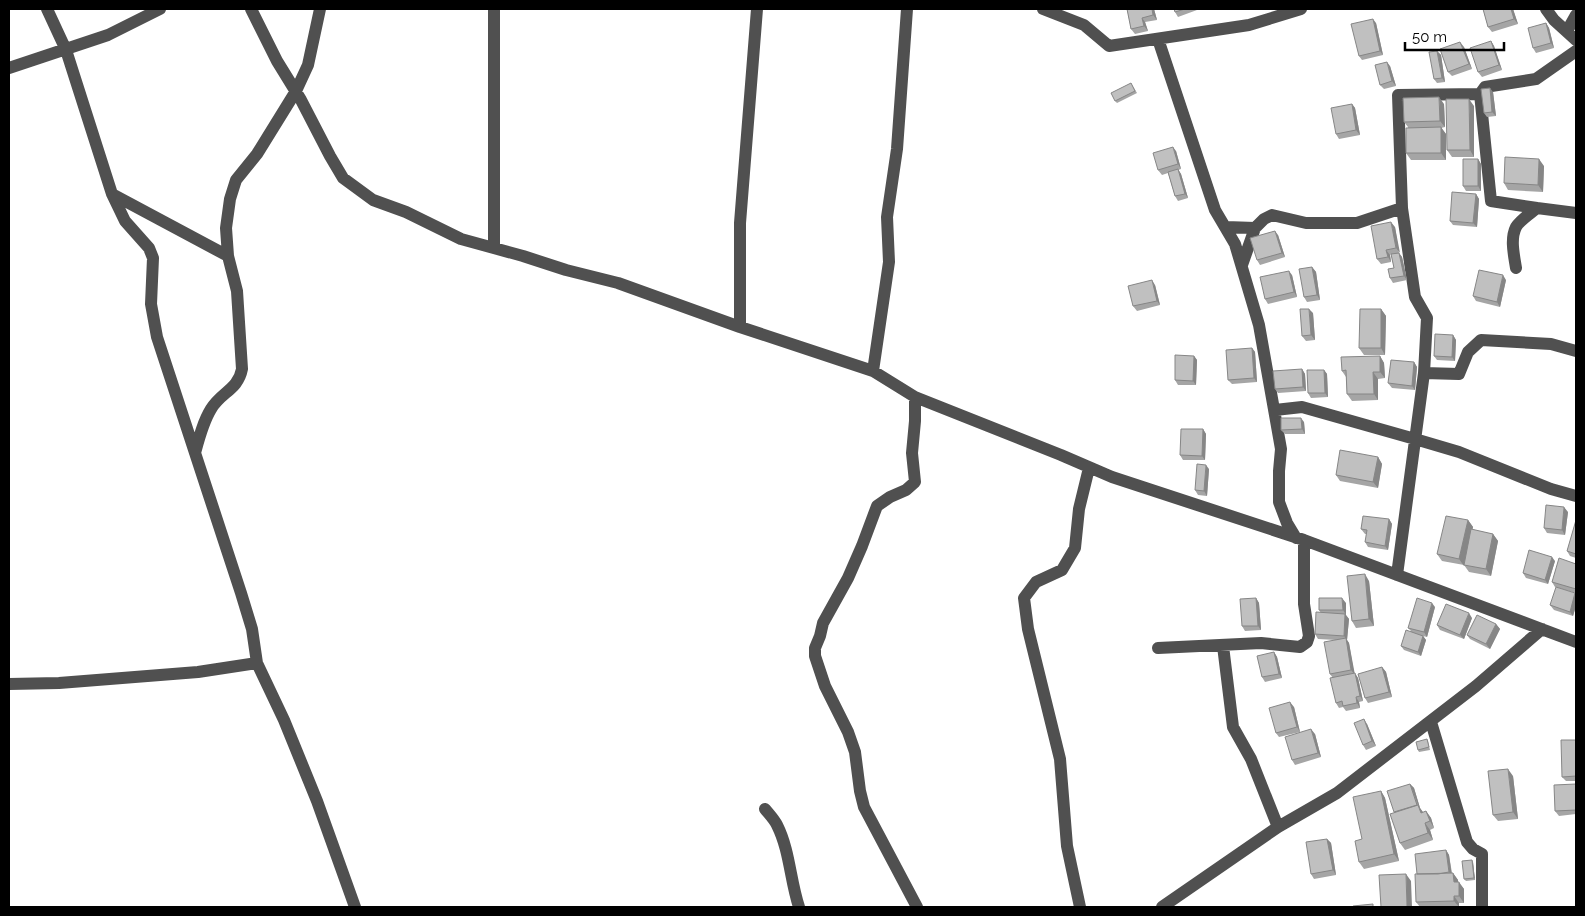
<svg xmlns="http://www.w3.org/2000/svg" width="1585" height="916" viewBox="0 0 1585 916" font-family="Raleway,sans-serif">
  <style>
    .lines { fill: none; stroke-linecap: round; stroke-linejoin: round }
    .minor { stroke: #505050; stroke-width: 12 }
    .wall { fill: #a5a5a5 }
    .shaded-wall { fill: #868686 }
    .building { fill: #c0c0c0; stroke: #868686 }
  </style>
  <rect width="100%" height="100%" fill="#fff"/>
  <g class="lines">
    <!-- minor -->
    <path class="minor" d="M47,9l19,41 46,144 13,27 24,27 4,10 -2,46 6,33 84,256 11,36 5,34 27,57 33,81 38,106
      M251,9l26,52 24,39 29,56 13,22 30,22 33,12 55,27 62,17 43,14 52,13 122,44 133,44 42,26 146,58 51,22 192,63 272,102
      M494,9v239
      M1043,9l41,16 25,21 140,-21 52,-16
      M1546,9l8,11 22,20
      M1567,31l9,-16
      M1158,39l57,171 20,34 24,81 22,124 -2,22v31l8,21 9,15
      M9,68l99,-33 52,-26
      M1480,94l11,107 46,7
      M112,194l116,62
      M1226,227l29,1
      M1242,265l13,-37 9,-9 8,-4 34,8h51l45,-15
      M1516,268c-2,-13 -6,-29 0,-41 4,-7 15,-14 21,-19l39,5
      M740,327v-104l17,-214
      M873,371l16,-109 -2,-45 10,-68 10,-140
      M1424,373l35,1 9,-22 13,-12 70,4 25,7
      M915,397v24l-3,32 3,29 -9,8 -16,7 -13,9 -15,40 -14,32 -25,45 -3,13 -5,12v8l10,30 23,46 7,20 5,39 4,16 53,100
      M1275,410l27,-3 113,32 44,13 92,37 25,7
      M195,453c4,-15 8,-31 16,-44 10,-17 27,-19 31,-40l-5,-78 -9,-35 -2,-28 4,-29 6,-19 21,-26 39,-63 12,-26 12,-56
      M1397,575l27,-202 3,-55 -12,-21 -13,-89 -4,-113 82,-1 5,-7 51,-8 40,-28
      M1223,646l10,81 18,32 27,68
      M1158,648l103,-5 39,4 7,-5 2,-6 -5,-32v-64
      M9,684l50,-1 139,-11 59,-9
      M1431,722l36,120 6,7 9,5v53
      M765,809c4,5 9,10 12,16 13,26 13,55 22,82
      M1080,907l-13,-61 -7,-87 -32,-130 -4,-31 12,-16 26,-12 13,-22 4,-39 10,-41
      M1162,907l116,-80 59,-34 139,-107 66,-57"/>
  </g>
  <!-- wall -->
  <path class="wall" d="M1127,9h27l3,11 -12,2 3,9 -13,3 -4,-5z
    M1174,9h23v1l-19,7 -3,-5z
    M1483,9h30l5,15 -26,8 -4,-5z
    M1376,23l7,32 -21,5 -3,-4z
    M1546,23l3,5 5,20 -18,5 -3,-5z
    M1491,41l3,5 8,24 -20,7 -4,-5z
    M1464,47l8,22 -20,7 -4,-4z
    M1437,51l4,4 4,27 -8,1 -3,-4z
    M1390,66l6,20 -12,3 -4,-4z
    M1131,83l6,10 -20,10 -2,-2z
    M1493,92l3,24 -9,1 -3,-4z
    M1352,104l3,4 5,27 -21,4 -3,-5z
    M1444,104l1,23 -4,1 5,6v26h-35l-5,-7 2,-26 -4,-5z
    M1474,106v51h-22l-5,-7z
    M1176,151l5,18 -3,1 3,4 7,24 -10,3 -3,-5 -7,-23 -6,2 -4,-5z
    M1478,159l3,5v27h-15l-3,-5z
    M1544,166l-1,26 -35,-2 -4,-7z
    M1476,194l3,5 -2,28 -24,-2 -3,-4z
    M1395,227l4,26 3,4 5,23 -14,3 -3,-5 4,-10 -3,-14 -1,1 1,7 -10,2 -4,-5z
    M1278,235l7,22 -25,8 -3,-5z
    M1312,267l4,5 4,28 -13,2 -3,-5z
    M1292,275l5,22 -29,7 -3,-5z
    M1506,280l-6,27 -24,-6 -3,-5z
    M1155,285l5,20 -23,6 -4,-5z
    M1381,309l5,7 -1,39h-21l-5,-7z
    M1313,313l2,27 -9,1 -4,-5z
    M1453,335l3,5 -1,21 -18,-1 -3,-4z
    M1252,348l3,4 2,30 -25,2 -4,-4z
    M1194,356l3,4 -1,25h-18l-3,-5z
    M1380,356l4,7 1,15 -7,1v21l-26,1 -5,-7 -1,-17 -4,-6z
    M1414,362l3,5 -2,23 -23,-2 -4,-5z
    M1302,369l3,5 1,17 -28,2 -3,-4z
    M1324,370l3,4 1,23 -17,1 -3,-5z
    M1304,422l1,12h-20l-4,-4z
    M1203,429l3,5 -1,26h-22l-3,-5z
    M1378,457l4,7 -4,24 -38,-7 -4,-6z
    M1209,469l-2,27 -9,-1 -3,-5z
    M1568,512l-3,23 -18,-2 -3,-5z
    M1389,519l3,5 -4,26 -20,-3 -3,-5 2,-8h-2l-4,-5z
    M1468,520l5,7 -1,3 21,4 5,7 -7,35 -22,-4 -5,-7 -22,-4 -5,-7z
    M1576,521v37l-6,-2 -3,-5z
    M1555,561l-7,23 -22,-6 -3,-5z
    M1576,564v29l-21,-6 -3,-5z
    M1369,581l5,45 -18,2 -4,-7z
    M1576,595v11l-3,10 -19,-6 -4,-5z
    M1256,598l3,5 2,27 -16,1 -3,-5z
    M1346,603v12l3,4 -2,21 2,3 5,30 4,5 5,23 -4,1 1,6 -14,3 -3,-4 -4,1 -3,-5 -3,-25 -3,-4 6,-34 -18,-1 -3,-5 6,-21 -2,-3z
    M1435,607l-8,30 -4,-1 3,4 -5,16 -17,-6 -3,-4 10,-15 -3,-3z
    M1472,618l-8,21 -24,-9 -3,-5z
    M1496,624l4,5 -10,20 -20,-10 -3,-4z
    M1274,652l3,5 5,21 -17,4 -3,-5z
    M1382,667l4,5 6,25 -24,6 -3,-5z
    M1294,707l6,25 -21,5 -3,-4z
    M1367,724l9,22 -10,4 -3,-5z
    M1315,734l6,23 -26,8 -3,-5z
    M1427,739l1,2 2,9 -11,2 -1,-2z
    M1576,740v41h-10l-4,-4z
    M1513,776l5,43 -20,2 -5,-6z
    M1410,784l4,4 6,20 3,5 3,-2 5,7 3,10 -4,2 3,10 -28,10 -5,-7 -6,-30z
    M1576,784v30l-17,2 -4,-5z
    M1381,791l4,7 14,63 -35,8 -5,-7 3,-23z
    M1327,839l4,4 5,32 -22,4 -3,-5z
    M1446,850l3,5 3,18h1l5,7v2l6,7v14h-5v4h-39l-4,-5 1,-28z
    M1472,860l1,2 2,18 -9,1 -2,-2z"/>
  <!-- shaded-wall -->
  <path class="shaded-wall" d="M1152,9h2l3,11 -4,-5z
    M1511,9h2l5,15 -4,-5z
    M1142,18l3,4 3,9 -4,-5z
    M1373,19l3,4 7,32 -3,-4z
    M1546,23l3,5 5,20 -3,-5z
    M1491,41l3,5 8,24 -3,-5z
    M1460,42l4,5 8,22 -3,-5z
    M1437,51l4,4 4,27 -3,-4z
    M1387,62l3,4 6,20 -4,-5z
    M1490,88l3,4 3,24 -4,-4z
    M1439,97l5,7 1,23 -5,-6z
    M1469,99l5,7v51l-4,-7z
    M1352,104l3,4 5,27 -4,-5z
    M1441,127l5,7v26l-5,-7z
    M1173,147l3,4 5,18 -3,-5z
    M1478,159l3,5v27l-3,-5z
    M1539,159l5,7 -1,26 -5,-7z
    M1178,169l3,5 7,24 -3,-4z
    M1476,194l3,5 -2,28 -4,-4z
    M1391,222l4,5 5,26 -4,-5z
    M1275,231l3,4 7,22 -3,-4z
    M1386,250l4,5 1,7 -3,-5z
    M1399,253l3,4 5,23 -3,-4z
    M1312,267l4,5 4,28 -3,-5z
    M1289,271l3,4 5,22 -3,-5z
    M1503,275l3,5 -6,27 -3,-5z
    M1152,280l3,5 5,20 -3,-4z
    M1309,309l4,4 2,27 -4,-5z
    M1381,309l5,7 -1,39 -4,-7z
    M1453,335l3,5 -1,21 -3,-4z
    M1252,348l3,4 2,30 -3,-4z
    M1194,356l3,4 -1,25 -3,-4z
    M1380,356l4,7 1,15 -5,-6z
    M1414,362l3,5 -2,23 -3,-4z
    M1302,369l3,5 1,17 -3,-4z
    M1324,370l3,4 1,23 -3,-4z
    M1373,372l5,7v21l-4,-6z
    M1301,418l3,4 1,12 -3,-5z
    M1203,429l3,5 -1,26 -3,-4z
    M1378,457l4,7 -4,24 -5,-6z
    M1206,465l3,4 -2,27 -3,-5z
    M1564,507l4,5 -3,23 -3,-5z
    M1389,519l3,5 -4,26 -3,-4z
    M1468,520l5,7 -9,39 -5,-7z
    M1493,534l5,7 -7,35 -5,-7z
    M1552,557l3,4 -7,23 -3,-4z
    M1365,574l4,7 5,45 -5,-7z
    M1575,593l1,2v11l-3,10 -3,-4z
    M1256,598l3,5 2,27 -3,-4z
    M1342,598l4,5v12l-3,-5z
    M1432,603l3,4 -8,30 -3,-5z
    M1469,613l3,5 -8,21 -4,-4z
    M1345,614l4,5 -2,21 2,3 6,32 -4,-5 -5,-31 -2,-3z
    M1496,624l4,5 -10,20 -4,-5z
    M1423,636l3,4 -5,16 -3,-4z
    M1274,652l3,5 5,21 -3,-4z
    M1382,667l4,5 6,25 -3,-5z
    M1355,673l3,5 5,23 -3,-5z
    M1356,697l3,5 1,6 -3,-5z
    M1290,702l4,5 6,25 -3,-5z
    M1364,719l3,5 9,22 -4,-5z
    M1311,729l4,5 6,23 -3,-4z
    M1508,769l5,7 5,43 -5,-7z
    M1410,784l4,4 6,20 3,4 2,8 -4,-7z
    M1381,791l4,7 14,63 -5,-7z
    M1426,811l5,7 3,10 -4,-7z
    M1425,823l5,7 3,10 -5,-7z
    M1327,839l4,4 5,32 -3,-5z
    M1446,850l3,5 3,22 -3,-5z
    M1472,860l1,2 2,18 -1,-2z
    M1453,873l5,7v9l-4,-7z
    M1406,874l5,7 1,26h-5z
    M1459,882l5,7v14l-5,-7z
    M1454,896l5,7v4l-5,-6z"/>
  <!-- building -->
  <path class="building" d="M1127,9h25l1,6 -11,3 2,8 -13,3z
    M1174,9h11l-10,3z
    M1483,9h28l3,10 -26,8z
    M1373,19l7,32 -21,5 -8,-32z
    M1546,23l5,20 -18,5 -5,-20z
    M1491,41l8,24 -21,7 -8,-24z
    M1460,42l9,22 -21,8 -8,-23z
    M1437,51l5,27 -8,1 -5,-27z
    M1387,62l5,19 -12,4 -5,-20z
    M1131,83l4,8 -20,10 -4,-8z
    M1490,88l2,24 -8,1 -3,-24z
    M1439,97l1,24 -36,1 -1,-24z
    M1446,99h23l1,51h-23z
    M1352,104l4,26 -20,4 -5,-26z
    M1441,127v26h-35v-25z
    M1173,147l5,17 -20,6 -5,-17z
    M1505,157l34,2 -1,26 -34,-2z
    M1463,159h15v27h-15z
    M1178,169l7,25 -10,2 -7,-24z
    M1452,192l24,2 -3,29 -23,-2z
    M1391,222l5,26 -10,2 2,7 -11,2 -6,-33z
    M1275,231l7,22 -25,7 -7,-22z
    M1399,253l5,23 -14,2 -2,-9 6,-1 -3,-14z
    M1312,267l5,28 -13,2 -5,-28z
    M1479,270l24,5 -6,27 -24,-6z
    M1289,271l5,21 -29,7 -5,-22z
    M1152,280l5,21 -24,5 -5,-20z
    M1300,309h9l2,26 -9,1z
    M1360,309h21v39h-22z
    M1435,334l18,1 -1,22 -18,-1z
    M1252,348l2,30 -26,2 -2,-30z
    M1175,355l19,1 -1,25 -18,-1z
    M1380,356v16h-7l1,22h-27l-1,-24 -4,1 -1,-14z
    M1391,360l23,2 -2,24 -24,-3z
    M1302,369l1,18 -28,2 -2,-18z
    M1307,370h17l1,23h-17z
    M1281,418h20l1,11 -21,1z
    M1181,429h22l-1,27 -22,-1z
    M1340,450l38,7 -5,25 -37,-7z
    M1197,464l9,1 -2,26 -9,-1z
    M1546,505l18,2 -2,23 -18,-2z
    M1363,516l26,3 -4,27 -20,-4 2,-12 -6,-1z
    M1446,516l22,4 -9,39 -22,-5z
    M1576,520v34l-9,-3z
    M1471,529l22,5 -7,35 -22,-4z
    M1529,550l23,7 -7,23 -22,-7z
    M1559,558l17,6v25l-24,-7z
    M1365,574l4,45 -17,2 -5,-45z
    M1556,587l19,6 -5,19 -20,-7z
    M1256,598l2,28h-16l-2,-27z
    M1319,598h23l1,12h-24z
    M1417,598l15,5 -8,29 -16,-4z
    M1446,604l23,9 -9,22 -23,-10z
    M1316,612l29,2 -1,22 -29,-2z
    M1477,615l19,9 -10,20 -19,-9z
    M1406,630l17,6 -5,16 -17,-6z
    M1346,638l5,32 -21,4 -6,-32z
    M1274,652l5,22 -17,3 -5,-21z
    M1382,667l7,25 -24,6 -7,-24z
    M1355,673l5,23 -4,1 1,6 -14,3 -1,-5 -6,2 -6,-25z
    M1290,702l7,25 -21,6 -7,-25z
    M1364,719l8,22 -9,4 -9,-22z
    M1311,729l7,24 -26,7 -7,-23z
    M1427,739l2,8 -11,3 -2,-8z
    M1561,740h15v36l-14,1z
    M1508,769l5,43 -20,3 -5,-44z
    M1410,784l7,21 -23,7 -7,-21z
    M1576,784v26l-21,1 -1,-26z
    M1381,791l13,63 -35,8 -4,-21 7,-2 -9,-42z
    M1418,805l3,8 5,-2 4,10 -5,2 3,10 -28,10 -10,-29z
    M1327,839l6,31 -22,4 -5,-32z
    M1446,850l3,22 -11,2h-21l-2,-20z
    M1472,860l2,18 -10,1 -2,-18z
    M1453,873l1,9h5v14h-5v5l-38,1 -1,-28z
    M1406,874l1,33h-26l-2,-32z
    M1373,904v3h-19l-1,-1z"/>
  <!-- border -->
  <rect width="1585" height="916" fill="none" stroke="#000000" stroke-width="20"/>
  <!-- scale -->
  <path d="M1405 42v8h99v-8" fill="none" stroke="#000000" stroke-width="2.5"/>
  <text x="1412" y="42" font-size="15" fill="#000000" stroke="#ffffff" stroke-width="4" paint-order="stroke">50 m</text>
</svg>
